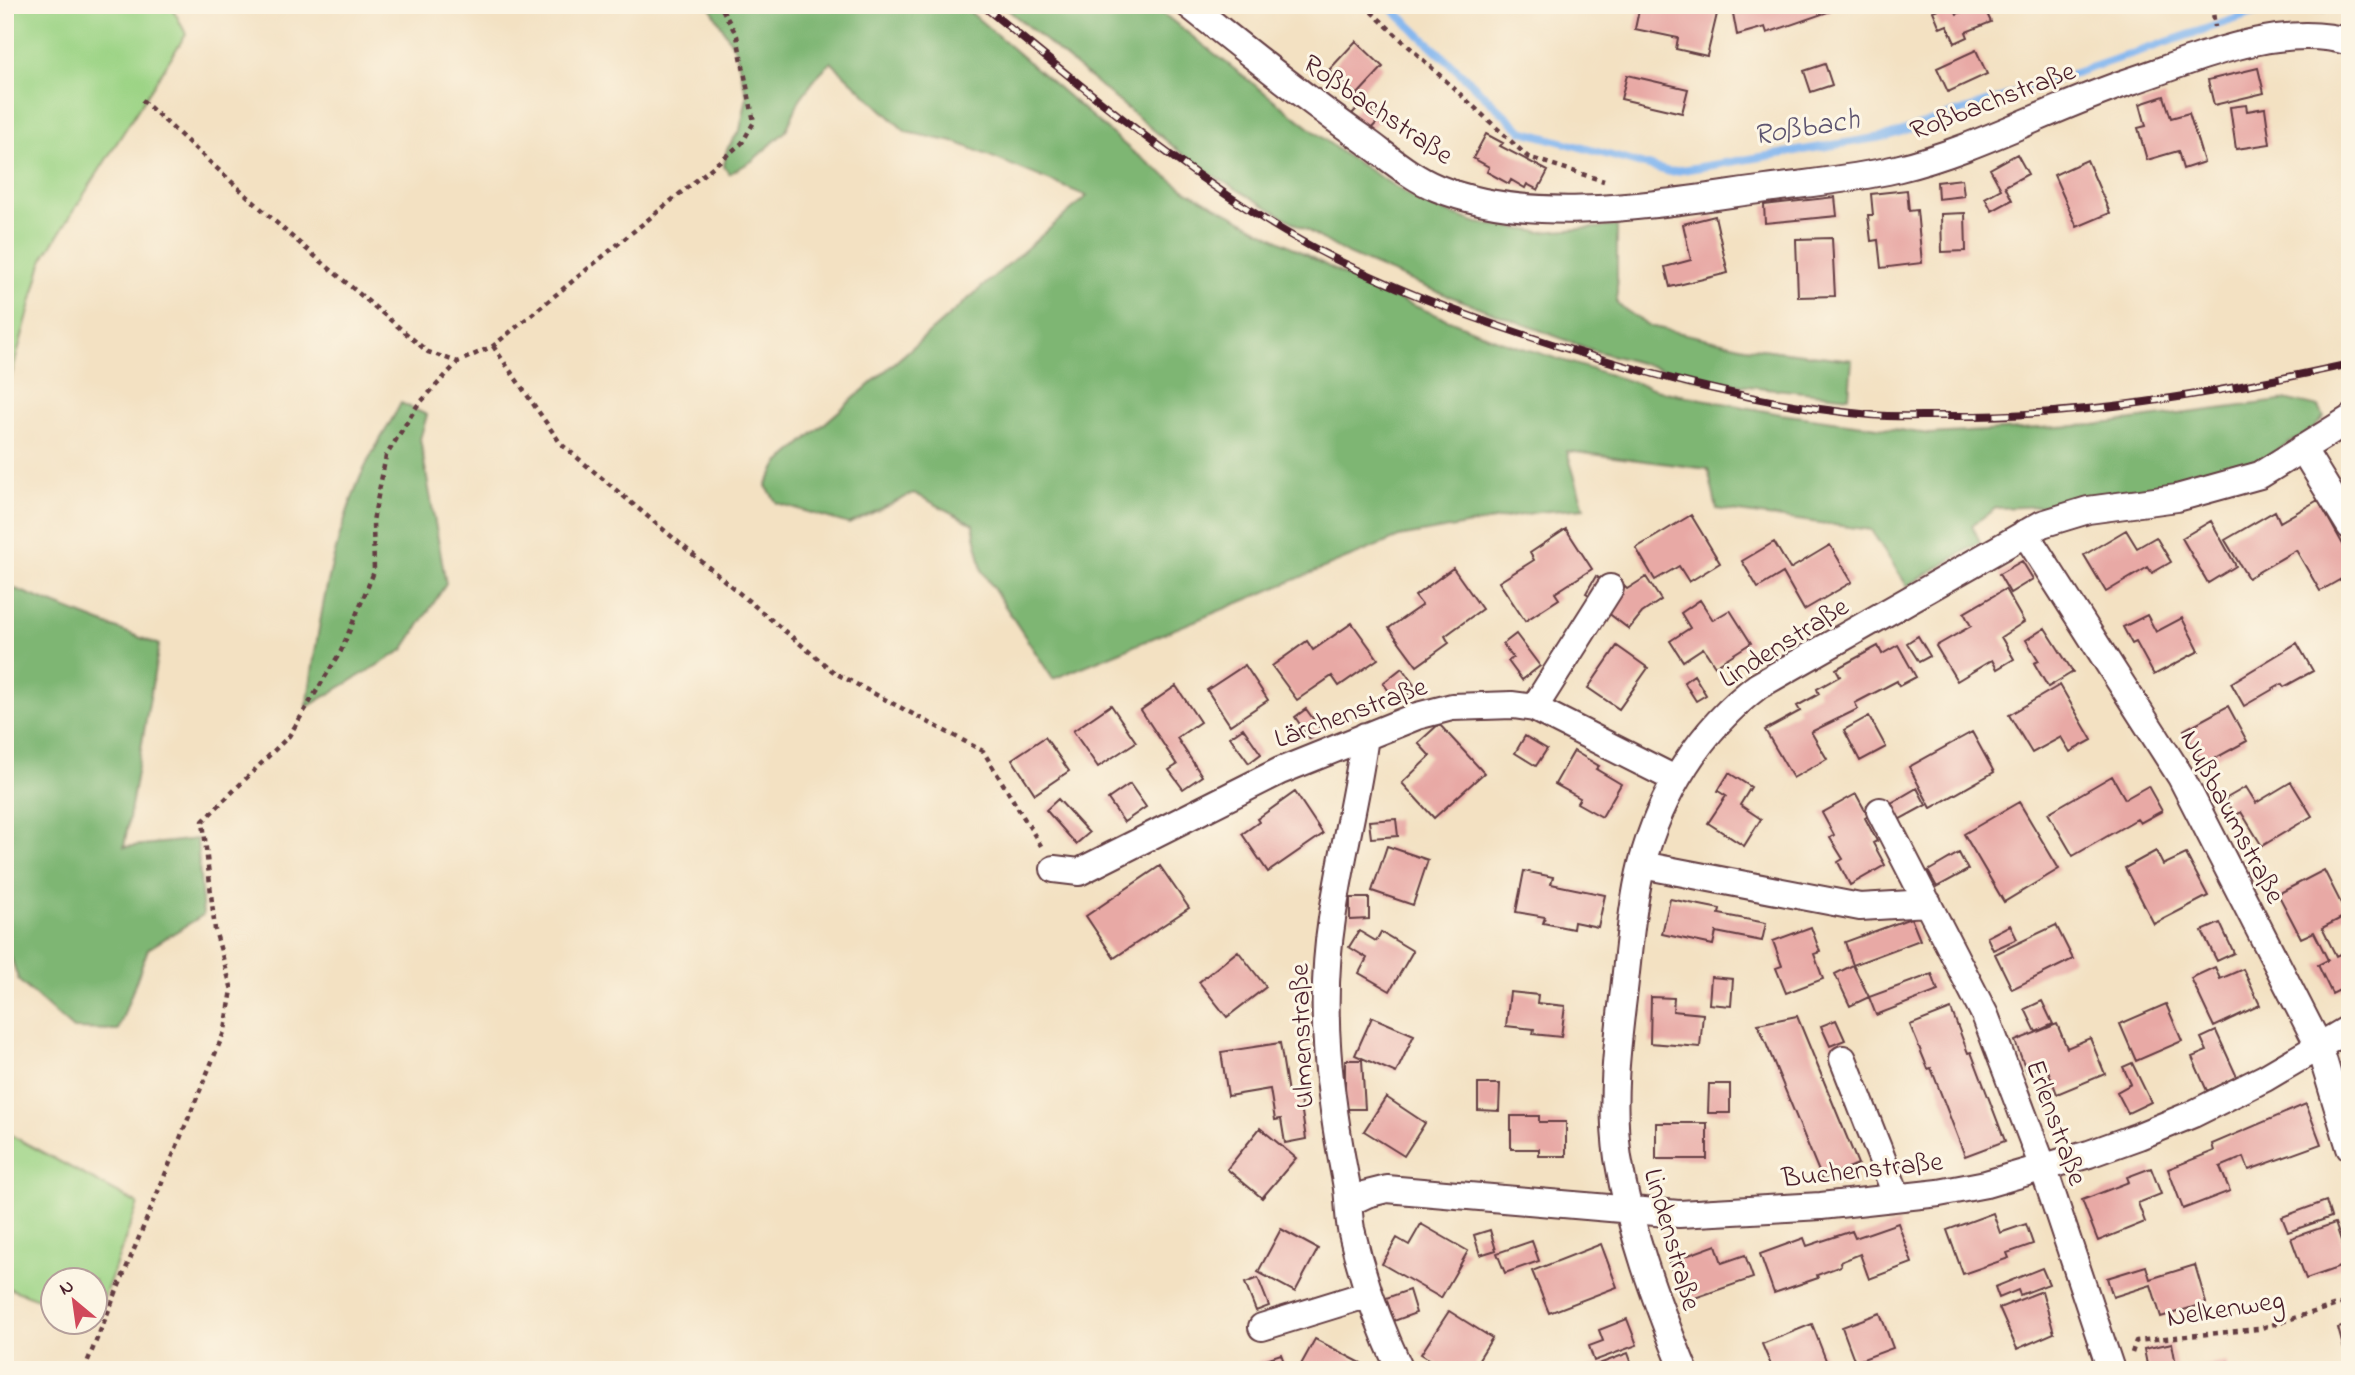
<svg xmlns="http://www.w3.org/2000/svg" width="2355" height="1375" viewBox="0 0 2355 1375" font-family="'Indie Flower',sans-serif">
  <style>
    .green { fill: #9dd486; stroke: #747a58; stroke-width: 2 }
    .forest { fill: #7eb673; stroke: #646a4f; stroke-width: 2 }
    .water { fill: #81b5ef; stroke: #666a8d; stroke-width: 2 }
    .lines { fill: none; stroke-linecap: round; stroke-linejoin: round }
    .stream { stroke: #81b5ef; stroke-width: 8 }
    .building { fill: #e8a9a5 }
    .minor-casing { stroke: #633c42; stroke-width: 30 }
    .path { stroke: #633c42; stroke-width: 4.5; stroke-dasharray: 5 5; stroke-linecap: butt }
    .minor { stroke: #fff; stroke-width: 26 }
    .rail-casing { stroke: #4a1f2b; stroke-width: 8 }
    .rail { stroke: #fcf5e5; stroke-width: 5; stroke-dasharray: 16; stroke-linecap: butt }
    .labels { text-anchor: middle; stroke-width: 6; stroke-linejoin: round; paint-order: stroke }
    .street-label { font-size: 28px; fill: #4a1f2b; stroke: #fcf5e5 }
    .water-label { font-size: 30px; font-style: italic; fill: #5d5470; stroke: #fcf5e5 }
  </style>
  <rect width="100%" height="100%" fill="#fcf5e5"/>
  <filter id="ink" filterUnits="userSpaceOnUse"><feTurbulence type="fractalNoise" baseFrequency=".0143" numOctaves="2"/><feDisplacementMap in="SourceGraphic" scale="14" xChannelSelector="R" yChannelSelector="G"/><feConvolveMatrix kernelMatrix="1 2 1 2 8 2 1 2 1" color-interpolation-filters="sRGB"/></filter>
  <filter id="wash" filterUnits="userSpaceOnUse"><feTurbulence type="fractalNoise" baseFrequency=".00686" numOctaves="4" result="noise"/><feDisplacementMap in="SourceGraphic" scale="28" xChannelSelector="R" yChannelSelector="G"/><feGaussianBlur stdDeviation="1.57" result="paint"/><feColorMatrix in="noise" values="0 0 0 0 0 0 0 0 0 0 0 0 0 0 0 0 0 1.4 0 .05"/><feComposite in="paint" operator="in"/></filter>
  <g filter="url(#wash)">
    <rect width="100%" height="100%" fill="#f3e1c2"/>
    <!-- green -->
    <path class="green" d="M5,5h166l15,29 -143,225 -38,140z
      M5,1132l133,72 -42,115 -2,-39h-42v24l-47,-17z"/>
    <!-- forest -->
    <path class="forest" d="M709,5h253l171,147 54,39 174,93 139,57 165,51 116,22 148,20 165,-9 194,-25 31,7 5,10 -11,12 -59,35 -48,18 -54,8 -68,7 -39,9 -49,2 -24,17 8,17 -73,44 -36,-56 -154,-21 -9,-40 -141,-18 17,57 -46,4 -139,25 -346,142 -71,-108 -9,-47 -59,-31 -65,31 -72,-21 -11,-17 12,-22 309,-268 -129,-53 -52,-11 -75,-70 -12,12 -19,25 -14,32 -34,30 -23,13 -5,-8 3,-17 13,-19 7,-33 -12,-48z
      M1002,5h150l190,148 81,51 55,19 63,9 76,-6v78l32,22 96,21 107,13 -3,37 -139,-15 -118,-32 -164,-62 -80,-34 -136,-79 -32,-23z
      M401,403l26,12 -7,24 26,145 -43,66 -96,57c11,-79 22,-155 53,-229 11,-26 28,-50 41,-75z
      M5,585l154,60 -35,202 73,-8 6,76 -55,34 -30,81 -45,-1 -54,-48 -14,-41z"/>
    <!-- water -->
    <path class="water" d="M2265,5h63v4l-5,3h-67z"/>
    <g class="lines">
      <!-- stream -->
      <path class="stream" d="M1388,5l134,126 148,41 218,-36 368,-124 10,-7"/>
    </g>
    <g id="blocks">
      <!-- building -->
      <path class="building" d="M1640,5h36l41,9 -10,42 -31,-7 2,-11 -43,-9z
        M1741,5h88l2,6 -64,22 -2,-6 -28,8 -5,-27z
        M1947,5h6l4,9 20,-9h6l8,17 -25,10 2,5 -13,6 -8,-18 -7,3 -7,-17z
        M1356,41l27,26 -26,28 -28,-25z
        M1976,50l11,24 -39,18 -11,-24z
        M1825,64l7,21 -21,7 -7,-21z
        M2258,68l6,25 -50,12 -6,-25z
        M1627,75l61,14 -6,24 -61,-14z
        M2164,96l7,22 18,-5 15,49 -21,7 -5,-18 -31,9 -9,-32 8,-2 -6,-22z
        M1363,102l18,16 -12,13 -18,-16z
        M2246,105l1,6 18,-3 5,36 -34,5 -6,-42z
        M1486,134l17,9 -3,3 48,25 -10,19 -11,-6 -2,4 -14,-8 -2,4 -22,-12 2,-5 -16,-9z
        M2017,154l11,20 -23,12 7,14 -20,11 -7,-13 16,-9 -11,-20z
        M2087,160l23,53 -33,14 -23,-52z
        M1962,179l2,17 -26,3 -1,-17z
        M1907,190l2,21 8,-1 5,53 -41,5 -3,-28 -7,1 -3,-26h5l-2,-21z
        M1835,197l2,19 -72,7 -1,-18z
        M1965,213l1,38 -24,1 -1,-38z
        M1715,216l13,57 -58,14 -5,-20 26,-7 -8,-36z
        M1832,238l3,58 -37,1 -2,-58z
        M2318,500l32,57v17l-30,17 -24,-41 -48,28 -23,-38 50,-29 5,11z
        M1691,515l29,48 -31,19 -10,-16 -24,14 -19,-32z
        M2211,521l25,45 -28,17 -26,-45z
        M1566,529l26,40 -37,24 4,6 -34,22 -26,-39 35,-22 -4,-7z
        M2126,530l11,18 19,-11 15,25 -19,11 -4,-6 -42,25 -22,-37z
        M1774,542l16,27 40,-24 22,37 -48,28 -21,-37 -25,15 -16,-27z
        M2022,561l11,18 -23,14 -11,-19z
        M1453,568l29,41 -37,27 4,7 -32,23 -28,-38 33,-23 -7,-9z
        M1596,576l9,6 -10,16 -9,-5z
        M1646,577l15,23 -19,13 -13,16 -22,-17 17,-26 3,3z
        M2005,589l19,33 -23,15 13,22 -17,10 -5,-9 -35,21 -21,-35 35,-20 -7,-13z
        M1700,600l13,20 17,-10 21,33 -36,23 -12,-18 -20,13 -13,-20 20,-13 -9,-15z
        M2147,615l9,17 26,-14 17,33 -45,24 -18,-33 -4,2 -9,-17z
        M1352,623l26,36 -39,27 -7,-10 -35,24 -25,-34 35,-25 6,9z
        M2045,628l28,44 -25,15 -14,-24 5,-2 -13,-21z
        M1516,634l24,32 -18,14 -14,-19 5,-3 -10,-14z
        M1918,636l12,20 -11,6 -12,-19z
        M2297,643l16,28 -29,16 -2,-3 -38,22 -13,-23z
        M1898,645l18,32 -17,9 -2,-5 -42,22 3,6 -47,23 16,27 -34,19 -28,-48 35,-19 -3,-5 22,-12 -2,-5 23,-13 -4,-7 42,-23 4,8z
        M1617,646l31,22 -29,41 -31,-21z
        M1245,665l23,35 -38,25 -23,-35z
        M1402,668l14,20 -19,14 -14,-19z
        M1694,675l12,20 -10,6 -12,-19z
        M2060,685l32,55 -22,12 -9,-15 -29,16 -23,-38z
        M1176,686l24,36 -23,16 25,38 -19,13 -14,-19 8,-5 -36,-55z
        M1111,705l25,37 -38,25 -25,-36z
        M2228,706l19,35 -44,24 -19,-35z
        M1306,709l16,22 -12,8 -15,-22z
        M1869,716l17,31 -26,14 -16,-31z
        M1439,724l45,49 -50,45 -32,-35 28,-27 -12,-13z
        M1243,728l18,26 -12,9 -19,-26z
        M1972,732l22,40 -63,36 -22,-41z
        M1525,736l22,13 -11,17 -21,-13z
        M1045,737l24,34 -34,23 -23,-35z
        M1574,751l25,15 -3,3 25,15 -19,33 -25,-14 3,-5 -25,-14z
        M1729,773l22,14 -11,18 21,14 -17,27 -36,-23 18,-27 -8,-5z
        M2112,776l13,23 23,-13 14,25 -22,12 -3,-4 -64,37 -25,-43z
        M2291,782l21,34 -50,30 -21,-34 -6,4 -10,-17 21,-12 10,16z
        M1130,784l16,23 -22,15 -16,-23z
        M1917,788l9,17 -31,17 -9,-16z
        M1295,792l28,42 -55,38 -26,-38 17,-12 -2,-3z
        M1856,794l12,22 -3,2 12,23 -4,2 12,22 -35,20 -12,-23 5,-3 -13,-21 4,-3 -12,-22z
        M1058,799l31,34 -13,11 -30,-34z
        M2019,802l40,67 -55,33 -40,-68z
        M1396,819l2,17 -27,2 -2,-17z
        M1387,846l41,14 -15,45 -41,-14z
        M2156,851l7,14 23,-11 22,42 -54,28 -29,-56z
        M1959,853l9,17 -31,17 -9,-16z
        M1160,866l29,42 -75,50 -28,-42z
        M2324,870l23,45 -25,13 14,28 14,-7v36l-18,9 -14,-29 10,-5 -14,-28 -13,6 -23,-44z
        M1524,871l29,6 -2,7 54,11 -7,32 -24,-5 -1,7 -30,-6 2,-6 -29,-5z
        M1350,898h19v21l-19,1z
        M1670,899l50,10 -1,5 47,9 -4,18 -46,-9 -3,13 -51,-11z
        M1911,918l9,22 -67,25 -8,-23z
        M2220,923l14,30 -17,8 -15,-30z
        M2010,925l7,14 -24,11 -6,-13z
        M2056,925l17,34 -61,30 -17,-35z
        M1811,927l9,25 -6,2 9,25 -37,14 -10,-25 6,-2 -9,-25z
        M1359,931l17,10 5,-9 32,19 -23,40 -31,-18 8,-15 -18,-11z
        M1238,951l28,36 -39,30 -28,-35z
        M1853,965l16,32 -19,9 -15,-32z
        M2215,967l5,12 23,-10 17,36 -46,22 -23,-49z
        M1932,974l6,17 -62,24 -7,-18z
        M1711,977l22,2 -2,27 -22,-2z
        M1510,992l28,3 -1,8 28,3 -4,31 -28,-3 1,-5 -28,-3z
        M1651,997l23,1 -1,13 30,3 -3,33 -50,-4z
        M2042,1001l11,23 -17,8 -11,-23z
        M2166,1004l16,37 -46,20 -16,-37z
        M1951,1009l17,44 3,-1 34,89 -40,15 -34,-88 -3,1 -18,-44z
        M1797,1016l61,148 -36,15 -64,-155z
        M1372,1017l42,18 -18,38 -41,-18z
        M1836,1020l9,20 -15,6 -9,-20z
        M2057,1024l10,24 23,-10 15,36 -48,20 -11,-29 -19,7 -12,-31z
        M2216,1031l21,46 -30,14 -15,-34 15,-6 -6,-13z
        M1280,1043l8,50 11,-1 7,47 -21,4 -4,-24 -6,1 -5,-31 -42,7 -7,-44z
        M1345,1060h17l3,49h-20z
        M2132,1063l19,39 -23,11 -11,-21 14,-8 -8,-17z
        M1478,1084h22l-1,27 -21,-1z
        M1709,1084h21v29h-22z
        M1386,1097l39,26 -21,33 -40,-25z
        M2306,1104l15,40 -72,26 -5,-13 -24,10 10,24 -47,18 -15,-40 46,-18 -2,-7z
        M1511,1116h28v6h27v34h-27v-7h-28z
        M1656,1123h51v36h-51z
        M1260,1128l36,30 -34,40 -35,-29z
        M2151,1168l10,26 -23,9 7,19 -47,19 -16,-41 47,-18 -2,-5z
        M2326,1201l5,16 -43,15 -6,-15z
        M1993,1213l7,20 26,-9 7,20 -26,9 2,5 -46,16 -16,-44z
        M1898,1223l14,40 -43,16 -9,-25 -20,8 1,4 -24,9 1,3 -44,15 -14,-39 44,-16 3,8 45,-15 3,7z
        M2335,1223l14,41 -43,15 -15,-41z
        M1421,1224l47,27 -27,47 -59,-34 15,-26 12,7z
        M1281,1229l37,20 -23,43 -37,-20z
        M1490,1230l6,20 -16,5 -6,-20z
        M1532,1241l7,20 -34,12 -8,-20z
        M1601,1244l16,43 -68,26 -17,-42z
        M1716,1245l6,18 23,-8 8,23 -70,24 -14,-40z
        M2195,1265l11,38 -45,14 -10,-32 -38,12 -6,-19 39,-12 4,13z
        M2042,1268l7,16 -29,11 -2,-5 -19,8 -4,-11z
        M1258,1278l11,28 -13,5 -11,-28z
        M1409,1290l7,23 -22,8 -8,-23z
        M2042,1291l12,42 -37,16 -18,-41z
        M1449,1311l43,27 -20,32h-25l-26,-16z
        M1880,1313l13,35 -38,14 -13,-35z
        M1627,1319l10,26 -43,16 -5,-15 14,-5 -4,-11z
        M1812,1324l17,44 -56,2 -11,-26z
        M2350,1325v43h-1l-11,-40z
        M1315,1339l46,24 -4,7h-59z
        M2172,1343l5,27h-29l-4,-21z
        M1628,1353l6,17h-48v-1z
        M1281,1354l6,16h-27l-3,-8z
        M2227,1362l1,8h-39l-1,-2z"/>
    </g>
  </g>
  <g filter="url(#ink)">
    <use href="#blocks" fill-opacity="0" stroke="#633c42" stroke-width="2"/>
    <g class="lines">
      <!-- minor casing -->
      <g class="minor-casing">
        <path id="minor" d="M1189,5c58,46 114,92 174,134 24,17 47,38 74,49 99,40 226,15 329,1 43,-6 88,-10 130,-20 81,-19 156,-62 235,-88 66,-22 150,-60 219,-39
          M2302,448l48,78
          M2025,533l156,244 138,269 31,102
          M1534,708l76,-120
          M1365,736c-8,61 -24,121 -33,183 -14,90 -3,174 14,263 3,16 2,32 5,47 11,49 28,96 49,141
          M1880,811l105,204 58,152 68,203
          M1642,865l218,42 68,-4
          M1054,869l25,3 201,-101 137,-55 35,-9 61,-2 21,3 141,71
          M1843,1059l54,138
          M1350,1202l17,-8 20,-5 292,25 142,-8 118,-13 47,-9 103,-30 50,-18 54,-22 72,-36 85,-50
          M1262,1327l107,-33
          M1684,1370c-28,-69 -54,-138 -66,-212 -8,-56 -1,-112 6,-168 5,-42 8,-86 18,-126 18,-70 59,-135 116,-178l284,-162 46,-14 89,-12 83,-23 90,-56"/>
      </g>
      <!-- path -->
      <path class="path" d="M1364,5l164,152 76,24
        M2212,5l3,22
        M142,100l148,135 138,117 30,10 35,-16 249,-203 12,-21 -17,-86 -17,-31
        M493,346l68,98 274,229 148,78 60,98
        M2132,1353l4,-12 122,-12 92,-28
        M84,1370l141,-340 7,-40 -17,-60 -12,-109 86,-85 52,-85 33,-79 -1,-51 13,-65 31,-50 41,-44"/>
      <!-- minor -->
      <use href="#minor" class="minor"/>
      <!-- rail casing -->
      <g class="rail-casing">
        <path id="rail" d="M982,5c98,80 194,162 303,227 82,48 177,83 267,112 105,33 209,61 319,71 22,2 45,1 67,1 140,2 275,-22 412,-52"/>
      </g>
      <!-- rail -->
      <use href="#rail" class="rail"/>
    </g>
  </g>
  <g class="labels">
    <!-- street labels -->
    <g class="street-label">
      <text transform="translate(1992 99) rotate(-21)" y="10">Roßbachstraße</text>
      <text transform="translate(1379 108) rotate(34)" y="10">Roßbachstraße</text>
      <text transform="translate(1783 641) rotate(-32)" y="10">Lindenstraße</text>
      <text transform="translate(1350 711) rotate(-20)" y="10">Lärchenstraße</text>
      <text transform="translate(2234 816) rotate(62)" y="10">Nußbaumstraße</text>
      <text transform="translate(1300 1036) rotate(-92)" y="10">Ulmenstraße</text>
      <text transform="translate(2058 1122) rotate(70)" y="10">Erlenstraße</text>
      <text transform="translate(1862 1168) rotate(-6)" y="10">Buchenstraße</text>
      <text transform="translate(1674 1239) rotate(74)" y="10">Lindenstraße</text>
      <text transform="translate(2225 1307) rotate(-9)" y="10">Nelkenweg</text>
    </g>
    <!-- water labels -->
    <g class="water-label">
      <text transform="translate(1806 126) rotate(-9)" y="10">Roßbach</text>
    </g>
  </g>
  <!-- margin -->
  <rect width="2355" height="1375" fill="none" stroke="#fcf5e5" stroke-width="28"/>
  <!-- north arrow -->
  <g transform="translate(74 1301) rotate(331)"><circle r="33" fill="#fcf5e5" stroke="#b59f9b" stroke-width="2"/>
  <path d="M0-5L12 26L0 18L-12 26Z" fill="#d1495b"/>
  <text y="-10" font-size="19" font-weight="bold" text-anchor="middle" fill="#4a1f2b">N</text>
  </g>
</svg>
